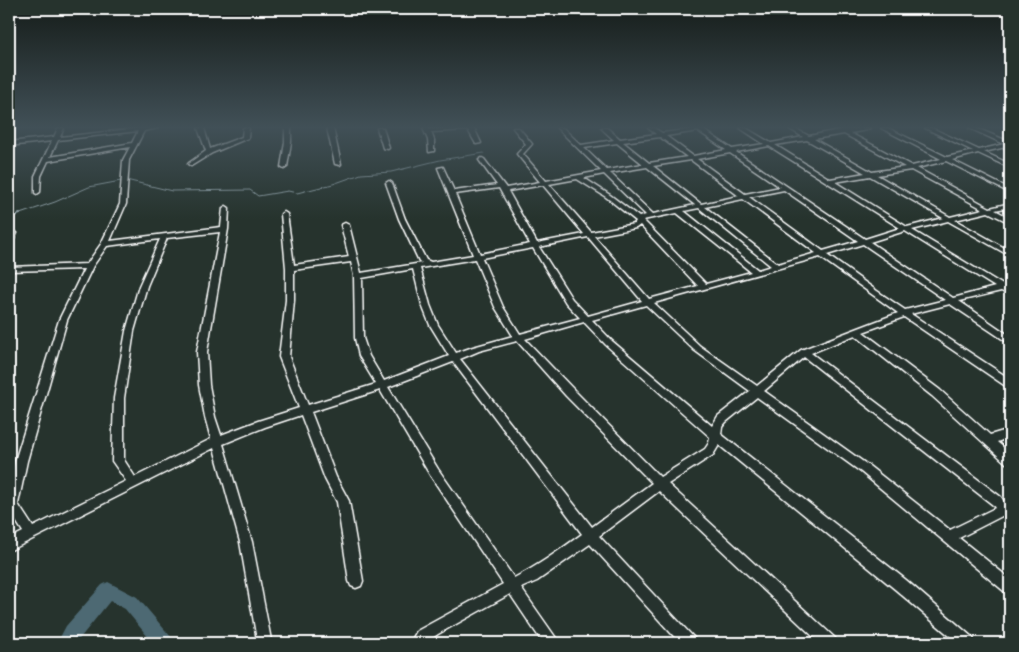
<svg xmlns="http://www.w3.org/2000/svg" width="1019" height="652" font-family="'Shantell Sans',sans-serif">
<rect width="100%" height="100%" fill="#26332d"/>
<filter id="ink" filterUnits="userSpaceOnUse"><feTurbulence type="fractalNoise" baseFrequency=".02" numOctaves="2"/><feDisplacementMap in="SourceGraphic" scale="10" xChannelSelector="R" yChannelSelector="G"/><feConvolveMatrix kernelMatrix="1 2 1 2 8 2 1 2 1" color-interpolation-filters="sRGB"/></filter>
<g filter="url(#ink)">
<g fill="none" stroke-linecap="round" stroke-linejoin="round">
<polyline stroke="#94a5ab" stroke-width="1" points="17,215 55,202 89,187 126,180 172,191 250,190 258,196 288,191 297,193 333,184 361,174 391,172 440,160 484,153"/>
<polyline stroke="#94a5ab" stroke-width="2" points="9,218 20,214"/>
<polygon fill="#4d6973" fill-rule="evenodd" points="108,582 137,597 171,637 174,643 153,643 125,609 110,601 76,643 57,643 66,626 102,585"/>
<g stroke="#fff" stroke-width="3">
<g id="minor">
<path d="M58,128H64L60,137L140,128H158L144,131L129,160L126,204L110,241L221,227L223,208L226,206L229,208L228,229L207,352L209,385L215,417L221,435L258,421L299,408L279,357L286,300V268L281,214L282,213L284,212L287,214L294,265L349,257L341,225L345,223L349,225L361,273L422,263L419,261L399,219L386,183L389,181L392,183L405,219L426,260L431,262L473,255L438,168L443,167L454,191L497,185L479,160L482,158L484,159L506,188L540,182L517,154L526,144L513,128H519L532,144L523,154L546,181L601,171L557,128H563L581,145L614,140L601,128H607L620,139L656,134L648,128H654L662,133L701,128L732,149L764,144L740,128H746L771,143L803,137L788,128H794L809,136L843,129L870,128L867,130L850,133L912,166L941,159L881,128H888L947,157L973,151L925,128H932L979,150L1004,144L969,128H976L1010,142V146L984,152L1010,164V168L978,153L952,160L1010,189V193L946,161L917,168L990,208L1010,203V207L995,210L1010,218V223L988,212L955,220L1010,251V256L948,221L912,230L1003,285L1010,284V288L1009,289L1010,290V295L1001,291L959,301L1010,336V343L1007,342L950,304L911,314L1010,379V388L1007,387L904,317L863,332L940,390L990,435L1010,429V437L997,442L1010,453V465L1006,463L932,396L855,335L811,353L1001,497L1007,507L1004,515L959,538L1010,579V594L1005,592L861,472L757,397L726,422L722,427L721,434L906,580L973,638L975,643H958L896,590L719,445L713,455L668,484L835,638L837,643H820L659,491L599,536L694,638L696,643H680L590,544L537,581L521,588L556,638L558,643H543L510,594L438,634L425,643H410L417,631L503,584L430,475L380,390L311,412L336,477L349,501L363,581L361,586L356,588L351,586L349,581L337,502L325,479L301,415L265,427L223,444L252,542L271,640L270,643H258L257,640L240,542L214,448L9,551V539L23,532L9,510V492L15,461L59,320L84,269L9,271V267L87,264L101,244L120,204L123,160L130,147L48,161L41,176L40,192L37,194L35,193V176L52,141L9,146V142L54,137ZM138,131L132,143L50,157L58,140ZM698,131L726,150L693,156L666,136ZM844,134L905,167L872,172L814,139ZM660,137L687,157L649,163L623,142ZM807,140L865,173L830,179L775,145ZM617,143L643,164L607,170L584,148ZM769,146L900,228L865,239L736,152ZM730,153L780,187L745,194L697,159ZM691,160L739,196L701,204L653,166ZM647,167L695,205L653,214L610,173ZM911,170L983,209L950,217L877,175ZM604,174L646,215L639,217L610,195L584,178ZM870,176L943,218L907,227L835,182ZM577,179L606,197L636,221L634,224L591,232L549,184ZM543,185L584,234L537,243L508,191ZM499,188L530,244L480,254L455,194ZM784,190L858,241L823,251L749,197ZM743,199L816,253L778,264L705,207ZM699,208L771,266L758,270L684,211ZM677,213L751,272L706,284L643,220ZM640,225L698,286L649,299L594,236L636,228ZM905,231L995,287L953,298L870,242ZM220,232L197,352L199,385L205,417L211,439L135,477L124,460V398L134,331L147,286L167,238ZM588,237L642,301L588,316L572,299L539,247ZM160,239L139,286L126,331L114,398L112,461L126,481L33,527L18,504L27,461L67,320L93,266L107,246ZM863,244L945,300L905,310L877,291L827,255ZM533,248L566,303L580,318L520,334L503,307L482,258ZM820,257L898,313L801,350L757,386L700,346L654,303ZM475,259L495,307L513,336L473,347L456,353L438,325L430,305L420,268ZM351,262L354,276L355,338L359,356L376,384L308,405L289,357L294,300V270ZM413,269L422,305L430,325L449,356L384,381L369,356L363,338L362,278ZM646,305L694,350L750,391L718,416L712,426L612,341L592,320ZM584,322L606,345L710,437L709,443L705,449L660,477L574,390L525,339ZM517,341L566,396L652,483L592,527L460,359L479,351ZM804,357L993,505L995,508L950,530L869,466L764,391ZM453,362L582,534C560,550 538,566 514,578L438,469L388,387Z"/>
<polygon points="198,128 204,128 210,149 242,137 243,128 249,128 248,138 212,153 191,166 188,164 189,163 206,151"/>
<polygon points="285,128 291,128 291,142 287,167 284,169 281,167 285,142"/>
<polygon points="327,128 333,128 341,164 340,165 335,164"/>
<polygon points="377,128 383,128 389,148 388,149 383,148"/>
<polygon points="423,128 429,128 429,129 474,128 481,143 476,144 468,130 431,132 434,140 434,151 429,152 428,140"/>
<polygon points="10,231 13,231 17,233 12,243 9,243 9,234"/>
</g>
</g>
<use href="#minor" fill="#26332d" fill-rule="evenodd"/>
</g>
</g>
<linearGradient id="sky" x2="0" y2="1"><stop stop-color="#151c19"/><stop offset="0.58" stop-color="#415057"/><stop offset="1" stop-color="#415057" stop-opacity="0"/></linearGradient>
<rect width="1019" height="219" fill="url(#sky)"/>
<rect width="1019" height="652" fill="none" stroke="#26332d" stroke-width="30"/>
<rect x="15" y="15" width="989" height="622" fill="none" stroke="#fff" stroke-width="2" filter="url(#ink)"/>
</svg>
